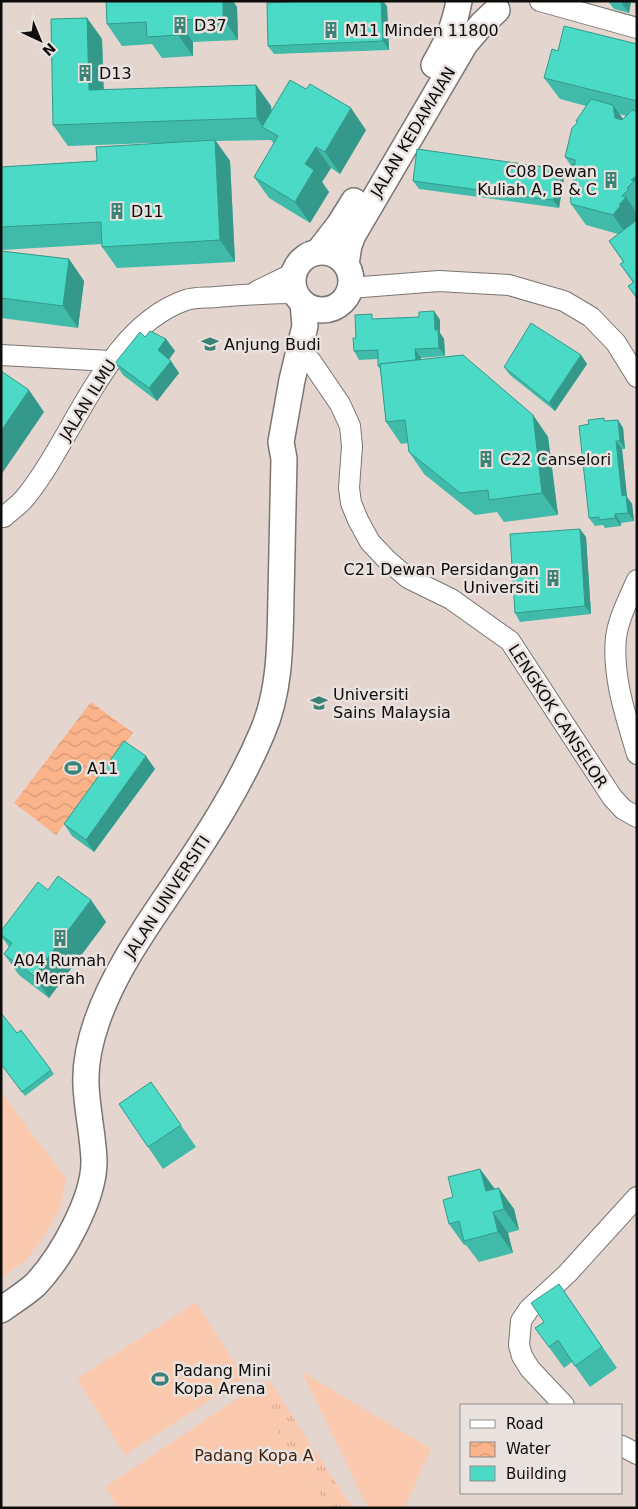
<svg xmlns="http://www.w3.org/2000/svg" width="638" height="1509" font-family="'DejaVu Sans',sans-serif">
<defs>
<pattern id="grass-tufts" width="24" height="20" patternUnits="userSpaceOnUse" patternTransform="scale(1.25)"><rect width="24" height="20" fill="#fac9ae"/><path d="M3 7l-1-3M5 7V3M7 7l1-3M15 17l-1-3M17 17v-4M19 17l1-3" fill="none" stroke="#d5ab94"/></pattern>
<pattern id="water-waves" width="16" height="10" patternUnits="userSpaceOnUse" patternTransform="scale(1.25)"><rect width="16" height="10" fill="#fbb38a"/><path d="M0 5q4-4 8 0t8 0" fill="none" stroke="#d69976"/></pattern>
</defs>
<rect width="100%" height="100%" fill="#e9e2df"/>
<path fill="#e4d6cf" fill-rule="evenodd" d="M1,1H637V1508H1ZM462,1405H622V1493H462Z"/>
<polygon fill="url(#grass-tufts)" points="269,1380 352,1508 128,1508 114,1486"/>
<g fill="#fac9ae">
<polygon points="1,1092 66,1179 60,1209 43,1238 26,1260 1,1278"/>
<polygon points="196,1302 244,1378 125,1455 77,1379"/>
<polygon points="302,1372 431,1449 405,1506 406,1508 368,1508"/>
<polygon points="250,1390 329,1508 118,1508 105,1487"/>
</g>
<polygon fill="url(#water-waves)" points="91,702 133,733 56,835 14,803"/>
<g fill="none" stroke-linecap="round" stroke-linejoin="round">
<g stroke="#7a7572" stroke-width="22">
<g id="minor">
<polyline points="540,1 637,28"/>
<polyline points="350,288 439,281 509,285 564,301 591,317 616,343 637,377"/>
<polyline points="257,291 294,273"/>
<polyline points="1,355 110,361"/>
<polyline points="310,360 340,404 350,426 352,446 349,488 351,503 358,520 370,542 387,560 408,578 451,599 510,641 612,797 623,809 637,817"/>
<path d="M1,517H4C10,511 18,506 24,499C74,439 106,327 186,300C195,297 207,298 216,297C243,295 269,293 296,293"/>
<path d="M637,580C629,598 619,617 616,637C612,677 626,717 637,754"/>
<polyline points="564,1405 530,1369 522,1356 519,1345 521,1321 529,1309 567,1274 637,1197"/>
<polyline points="622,1446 637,1454"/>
</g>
</g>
<g stroke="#7a7572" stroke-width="28">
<g id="tertiary">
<path d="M434,65C447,42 454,28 459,1"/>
<polyline points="318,252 339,225 354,201"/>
<circle cx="322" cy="281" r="29"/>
<polyline points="346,264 349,245 353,235 465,44 482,24 497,10"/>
<path d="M1,1310C12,1302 25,1294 35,1285C61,1258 95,1198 94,1160C93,1135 87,1110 86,1085C85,1064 90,1041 97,1021C114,972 144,930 173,887C206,838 239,788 262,733C281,690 280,641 281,595C282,550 283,504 284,459L281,442L292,380L305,326L303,303"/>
</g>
</g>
<use href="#minor" stroke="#fff" stroke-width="20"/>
<use href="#tertiary" stroke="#fff" stroke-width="25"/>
</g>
<g fill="#40bba9" fill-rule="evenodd">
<polygon points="106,1 233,1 237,7 238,40 193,42 193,56 162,58 152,44 122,46 107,24"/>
<polygon points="608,1 637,1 637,4 631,2 629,13 614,9"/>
<polygon points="387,6 389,50 274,54 268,46"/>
<polygon points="87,18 102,39 104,90 256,85 271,106 272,111 366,130 340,174 331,168 322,182 329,192 310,223 269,198 254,177 274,144 271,140 216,141 230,161 235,262 117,268 102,247 102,244 2,250 1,249 1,167 97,161 152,143 68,146 53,125"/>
<path d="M637,44V299L628,286L633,283L620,264L623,262L609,241L618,234L586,225L571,204L574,174V170L565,157L577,123L576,121L586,106L560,99L544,78L558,51ZM620,114L626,116L623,119Z"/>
<polygon points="558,169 564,177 559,208 419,189 413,181"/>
<polygon points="1,251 69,259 84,281 78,328 1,318"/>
<polygon points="434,311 440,320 440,333 444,339 445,356 421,358 421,360 533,415 548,437 558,515 504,522 497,512 475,515 424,474 409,452 408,443 401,444 386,422 380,369 378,366 378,359 359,360 354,351 356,338 375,319 419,317"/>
<polygon points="145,337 166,339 175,351 169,359 179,373 157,401 123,375 115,363"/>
<polygon points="581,355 587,364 555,411 510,375 504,367"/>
<polygon points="618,420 623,428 625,449 622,449 627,497 632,504 634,521 621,523 621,526 605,528 603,525 595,526 589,518 606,421"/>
<polygon points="586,537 591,614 520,622 515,613"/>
<polygon points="155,769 94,852 72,836 64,824"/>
<polygon points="48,890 91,900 106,922 49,998 19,975 4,954 9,947 1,936 1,931"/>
<polygon points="21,1030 54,1074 25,1096 1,1064 17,1033"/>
<polygon points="151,1082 196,1147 163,1169 119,1104"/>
<polygon points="480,1169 495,1189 514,1209 519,1230 508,1233 513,1253 479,1262 466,1245 464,1245 449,1224 453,1197"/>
<polygon points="559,1284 617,1368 590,1387 572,1362 564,1368 535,1328 544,1322"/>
</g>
<g fill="#34998a">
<polygon points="223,1 233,1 237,7 238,40 223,18"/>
<polygon points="381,1 383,1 387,6 389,50 383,41"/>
<polygon points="620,1 631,1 631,2 629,13"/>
<polygon points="87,18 102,39 104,112 89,90"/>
<polygon points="178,20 193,42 193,56 178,35"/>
<polygon points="256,85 271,106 272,133 264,128 257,118"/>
<polygon points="613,105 628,126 615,118"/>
<polygon points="351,108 366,130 340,174 325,152"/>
<polygon points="215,140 230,161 235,262 220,240"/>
<polygon points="316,147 331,168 322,182 329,192 310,223 295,202 305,164"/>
<polygon points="558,169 564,177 559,208 553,200"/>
<polygon points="635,177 637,179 637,185 634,181 631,180"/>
<polygon points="626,197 637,213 637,223 628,237 613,215 619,205"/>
<polygon points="69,259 84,281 78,328 63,306"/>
<polygon points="434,311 440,320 440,333 444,339 445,356 439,348 435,330"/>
<polygon points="166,339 175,351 167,362 158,350"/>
<polygon points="415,349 421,358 422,372 416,364"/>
<polygon points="581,355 587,364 555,411 549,403"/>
<polygon points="171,361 179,373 157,401 149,388"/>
<polygon points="29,390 44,412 1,475 1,431"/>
<polygon points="533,415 548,437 558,515 542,493"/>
<polygon points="618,420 623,428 625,449 620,441"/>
<polygon points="616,441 622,449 627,497 632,504 634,521 628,513 622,496"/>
<polygon points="615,514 621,523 621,526 615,518"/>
<polygon points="580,529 586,537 591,614 585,606"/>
<polygon points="146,756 155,769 94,852 86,840"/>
<polygon points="91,900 106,922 49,998 34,976"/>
<polygon points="480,1169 496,1191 486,1191"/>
<polygon points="499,1188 514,1209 519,1230 504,1209"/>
<polygon points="493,1212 508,1233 513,1253 498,1232"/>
</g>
<g fill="#4adac5" stroke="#34998a">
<polygon points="106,1 223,1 223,18 178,20 178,35 147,37 146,22 107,24"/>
<polygon points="306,1 381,1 383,41 268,46 267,3"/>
<polygon points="87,18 89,90 256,85 257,118 53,125 51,19"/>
<polygon points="564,26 637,44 637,101 544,78 552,49 558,51"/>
<polygon points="290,80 306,89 310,84 351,108 325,152 316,147 305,164 314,170 295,202 254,177 278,136 262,127"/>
<polygon points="591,99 613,105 615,118 622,120 632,110 637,112 637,177 635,177 631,180 634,181 627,188 629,189 622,196 626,197 619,205 621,205 613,215 571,204 570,191 573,192 571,182 574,183 572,173 574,174 573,164 575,165 575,160 565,157 572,128 578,122 576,121"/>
<polygon points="215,140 220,240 102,247 101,222 1,227 1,167 97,161 96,147"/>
<polygon points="417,149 558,169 553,200 413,181"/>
<polygon points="637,220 637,298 628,286 634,282 620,264 624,262 609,241"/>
<polygon points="1,251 69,259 63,306 1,298"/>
<polygon points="434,311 435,330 438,330 439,348 415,349 416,360 380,364 380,366 378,366 378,350 354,351 353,338 356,338 355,315 372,314 372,319 419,317 419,312"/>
<polygon points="531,323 581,355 549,403 504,367"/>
<polygon points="150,331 166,339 158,350 171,361 149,388 115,363 140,332 145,337"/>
<polygon points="463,355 533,415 542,493 489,500 488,490 460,493 409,452 405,420 386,422 380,364"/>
<polygon points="1,371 29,390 1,431"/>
<polygon points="604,418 604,421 618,420 620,441 616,441 622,496 626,495 628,513 615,514 615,518 599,520 599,517 589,518 579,426 589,424 588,420"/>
<polygon points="580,529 585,606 515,613 510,534"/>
<polygon points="124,741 146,756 86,840 64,824"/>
<polygon points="58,876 91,900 34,976 4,954 12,943 1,935 1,931 38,882 48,890"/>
<polygon points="1,1013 17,1033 21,1030 51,1070 22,1092 1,1064"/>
<polygon points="151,1082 181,1125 148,1147 119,1104"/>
<polygon points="480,1169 486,1191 499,1188 504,1209 493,1212 498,1232 464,1241 459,1221 449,1224 443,1200 453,1197 448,1177"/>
<polygon points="559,1284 602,1347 575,1366 558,1340 549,1347 535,1328 544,1322 531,1303"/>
</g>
<defs>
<g id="building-bare" transform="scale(1.35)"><path d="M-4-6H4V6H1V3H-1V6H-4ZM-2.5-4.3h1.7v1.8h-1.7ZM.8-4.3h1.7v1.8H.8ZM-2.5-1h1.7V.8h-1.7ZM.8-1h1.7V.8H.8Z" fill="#3d8276" stroke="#e9e2df" stroke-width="2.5" paint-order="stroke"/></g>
<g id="university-bare" transform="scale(1.35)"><path d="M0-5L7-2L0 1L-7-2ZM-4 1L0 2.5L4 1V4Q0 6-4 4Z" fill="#3d8276" stroke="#e9e2df" stroke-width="2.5" paint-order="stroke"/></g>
<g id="stadium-bare" transform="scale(1.35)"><path d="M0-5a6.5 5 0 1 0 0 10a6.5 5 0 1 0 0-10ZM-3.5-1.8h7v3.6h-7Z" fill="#3d8276" stroke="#e9e2df" stroke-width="2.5" paint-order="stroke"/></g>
</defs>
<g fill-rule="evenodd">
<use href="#building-bare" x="180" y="25"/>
<use href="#building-bare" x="331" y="30"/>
<use href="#building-bare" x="85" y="73"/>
<use href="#building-bare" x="611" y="180"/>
<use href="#building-bare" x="117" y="211"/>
<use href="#university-bare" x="210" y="344"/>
<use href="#building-bare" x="486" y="459"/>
<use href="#building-bare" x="553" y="578"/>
<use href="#university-bare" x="319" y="703"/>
<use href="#stadium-bare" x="73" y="768"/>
<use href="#building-bare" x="60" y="938"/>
<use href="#stadium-bare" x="160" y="1379"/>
</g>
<g text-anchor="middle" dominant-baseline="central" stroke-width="5" stroke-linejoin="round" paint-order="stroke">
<g font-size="16" fill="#0f0d0c" stroke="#e9e2df" text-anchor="start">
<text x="194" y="25">D37</text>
<text x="345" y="30">M11 Minden 11800</text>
<text x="99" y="73">D13</text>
<text x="597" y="171" text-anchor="end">C08 Dewan<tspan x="597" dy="18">Kuliah A, B &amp; C</tspan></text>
<text x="131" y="211">D11</text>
<text x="224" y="344">Anjung Budi</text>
<text x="500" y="459">C22 Canselori</text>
<text x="539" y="569" text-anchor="end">C21 Dewan Persidangan<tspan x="539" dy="18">Universiti</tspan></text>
<text x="333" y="694">Universiti<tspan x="333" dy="18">Sains Malaysia</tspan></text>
<text x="87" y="768">A11</text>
<text x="60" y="960" text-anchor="middle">A04 Rumah<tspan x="60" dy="18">Merah</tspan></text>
<text x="174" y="1370">Padang Mini<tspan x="174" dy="18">Kopa Arena</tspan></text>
</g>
<g font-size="16" fill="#0f0d0c" stroke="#e9e2df">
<text transform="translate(413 132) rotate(-59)">JALAN KEDAMAIAN</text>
<text transform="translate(88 400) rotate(-58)">JALAN ILMU</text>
<text transform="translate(558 716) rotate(57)">LENGKOK CANSELOR</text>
<text transform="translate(167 897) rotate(-57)">JALAN UNIVERSITI</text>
</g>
<g font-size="16" fill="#421f09" stroke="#e9e2df">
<text x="254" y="1455">Padang Kopa A</text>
</g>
</g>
<rect width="638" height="1509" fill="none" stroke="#0f0d0c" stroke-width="5"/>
<rect x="460" y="1404" width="162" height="90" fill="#e9e2df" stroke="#928d8b"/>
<rect x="470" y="1420" width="25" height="8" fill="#ffffff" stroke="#928d8b"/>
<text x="506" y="1429" font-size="15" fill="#0f0d0c">Road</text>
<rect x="470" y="1442" width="25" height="15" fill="url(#water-waves)" stroke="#928d8b"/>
<text x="506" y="1454" font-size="15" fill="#0f0d0c">Water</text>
<rect x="470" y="1466" width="25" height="15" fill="#4adac5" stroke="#928d8b"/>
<text x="506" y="1479" font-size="15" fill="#0f0d0c">Building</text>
<g transform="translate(40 40) rotate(136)" stroke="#e9e2df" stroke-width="4" paint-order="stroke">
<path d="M0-4L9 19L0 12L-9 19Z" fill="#0f0d0c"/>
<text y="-8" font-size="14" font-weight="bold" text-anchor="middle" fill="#0f0d0c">N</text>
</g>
</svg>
